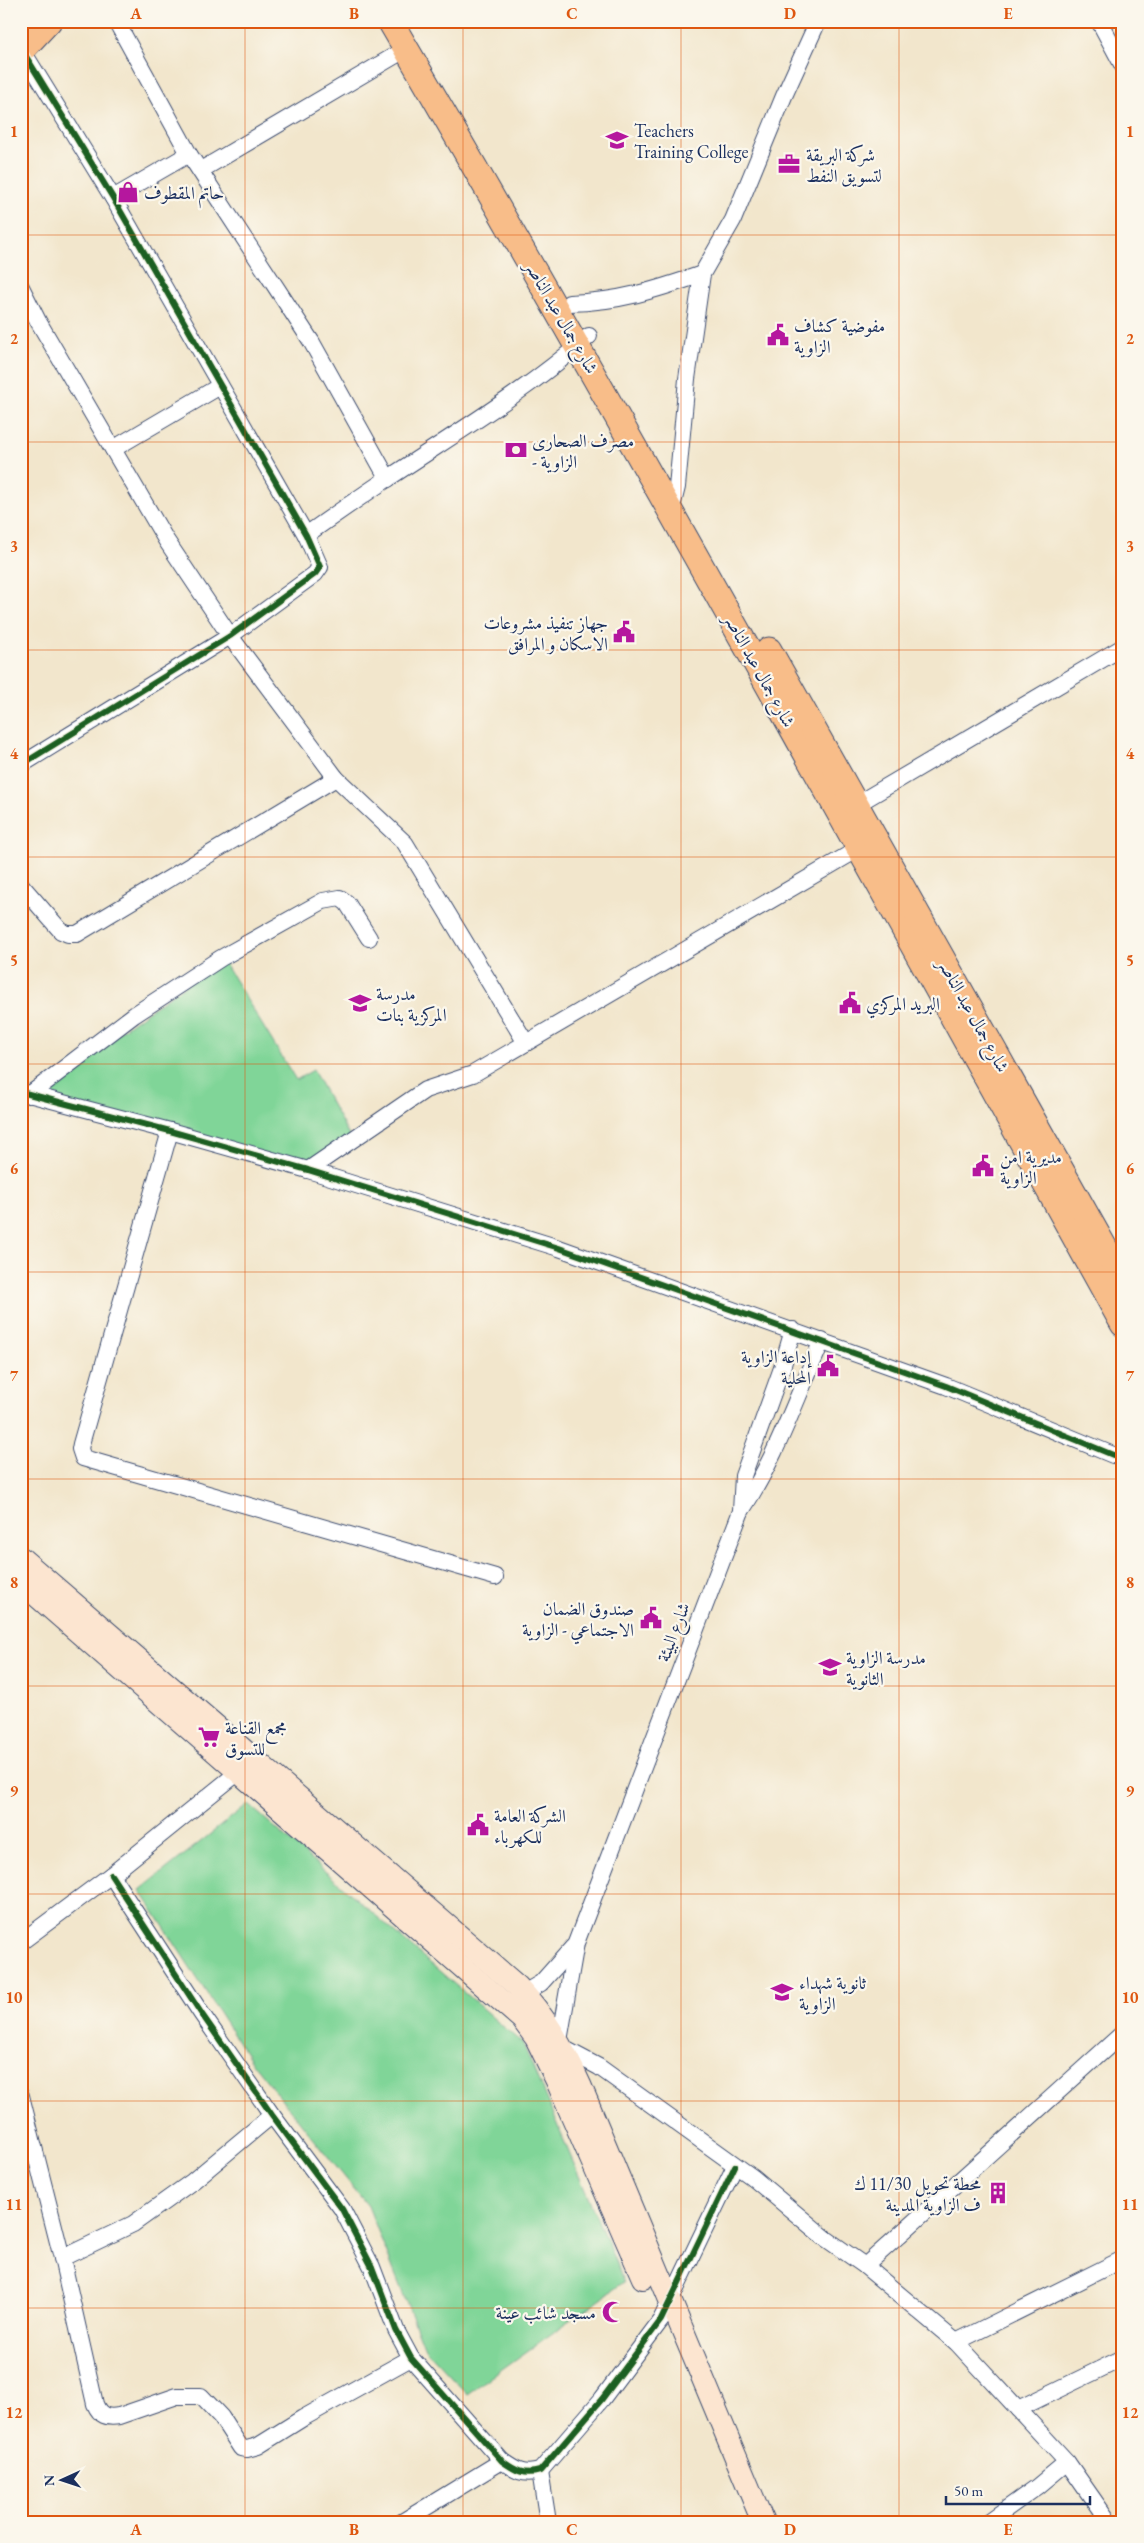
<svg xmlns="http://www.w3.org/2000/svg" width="1144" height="2543" font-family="'EB Garamond',Amiri,serif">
<rect width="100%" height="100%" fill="#fbf7ec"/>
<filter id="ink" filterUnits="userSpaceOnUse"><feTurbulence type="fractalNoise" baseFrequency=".02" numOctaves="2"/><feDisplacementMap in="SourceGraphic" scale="10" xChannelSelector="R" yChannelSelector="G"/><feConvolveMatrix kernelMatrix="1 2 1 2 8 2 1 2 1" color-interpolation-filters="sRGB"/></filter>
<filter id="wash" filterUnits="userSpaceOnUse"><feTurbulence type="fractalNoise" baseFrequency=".0096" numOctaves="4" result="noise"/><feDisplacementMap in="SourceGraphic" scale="20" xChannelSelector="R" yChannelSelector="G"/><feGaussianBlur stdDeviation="1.12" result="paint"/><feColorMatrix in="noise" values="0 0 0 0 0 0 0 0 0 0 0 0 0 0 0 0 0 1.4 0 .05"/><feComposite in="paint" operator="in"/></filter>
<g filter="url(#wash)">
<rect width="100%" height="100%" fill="#f2e6cc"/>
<g fill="#80d598" stroke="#4e827b">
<polygon points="222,959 296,1080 313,1070 351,1139 307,1168 30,1095"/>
<polygon points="248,1804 523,2044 624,2282 467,2394 425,2349 368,2206 250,2060 140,1890"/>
</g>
</g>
<g filter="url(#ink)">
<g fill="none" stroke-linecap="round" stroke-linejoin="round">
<g stroke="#3b4a6e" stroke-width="18">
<g id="street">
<polyline points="116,21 189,154 311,341 388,479"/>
<polyline points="1099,21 1123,66"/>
<polyline points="201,170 406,49"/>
<polyline points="113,198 189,154"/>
<polyline points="21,287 38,321 166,540 230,636 336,778 405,843 526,1043"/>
<path d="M569,303C618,302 656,290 702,274"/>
<polyline points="113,449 220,386"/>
<polyline points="671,511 677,487 687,379 702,274 733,220 784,96 818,21"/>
<path d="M306,535C333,516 360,497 387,479C456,433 527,391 589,336"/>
<polyline points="21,765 230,636 315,574 320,567 306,535 113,198 22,50"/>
<polyline points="847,810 1123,647"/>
<polyline points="21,885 61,931 68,934 77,934 336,778"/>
<polyline points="21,1092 170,1131 308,1170 559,1248 946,1386 1113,1455 1123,1455"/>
<polyline points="29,1095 134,1015 221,958 323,901 340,898 347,903 369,938"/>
<polyline points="170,1131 81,1444 80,1449 83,1458 495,1577"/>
<polyline points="308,1170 425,1090 473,1074 860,848"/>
<polyline points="741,1511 743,1476 782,1368 793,1330"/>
<path d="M111,1875L201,2013L272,2115L342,2209L372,2267L396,2330L411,2358L502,2461C515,2470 523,2476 540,2471L602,2399L661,2320L735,2166"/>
<polyline points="21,1942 111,1875 246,1766"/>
<polyline points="524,1993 541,1983 573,1947"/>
<path d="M559,2041L576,1943L741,1511C776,1459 796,1398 822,1341"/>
<polyline points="563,2048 599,2067 752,2177 825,2238 865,2266 956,2342 1067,2462 1109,2522"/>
<path d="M21,2096L62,2258L95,2404C100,2416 107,2418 119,2416L177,2396H201L221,2417L241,2448L247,2449L258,2446L303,2418L411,2358"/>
<polyline points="62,2258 133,2224 193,2181 272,2115"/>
<polyline points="865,2266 1123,2033"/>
<polyline points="956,2342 1123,2259"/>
<polyline points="1018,2409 1123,2358"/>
<polyline points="540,2471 548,2522"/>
<polyline points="402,2522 502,2461"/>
<polyline points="988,2522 1037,2487 1067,2462"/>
</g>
</g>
<g stroke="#3b4a6e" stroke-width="24">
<g id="secondary">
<path d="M21,1558L517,1986C545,2016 563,2048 580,2085L763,2522"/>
<polyline points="21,1582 522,2019 536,2038 557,2081 643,2278"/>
</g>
</g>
<g stroke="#3b4a6e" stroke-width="27">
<g id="primary">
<path d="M390,21C641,452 881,888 1123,1324"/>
<polyline points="21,23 23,21"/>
<polyline points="21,51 49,21"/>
<polyline points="769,650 1123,1280"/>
</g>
</g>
<use href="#street" stroke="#fff" stroke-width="16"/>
<use href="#secondary" stroke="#fce5d0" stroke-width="22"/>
<use href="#primary" stroke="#f8bd89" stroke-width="25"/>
<g stroke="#fbf7ec" stroke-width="9">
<g id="cycleway">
<polyline points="21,765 230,636 315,574 320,567 306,535 113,198 22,50"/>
<polyline points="21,1092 170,1131 308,1170 559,1248 946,1386 1113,1455 1123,1455"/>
<path d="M111,1875L201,2013L272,2115L342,2209L372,2267L396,2330L411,2358L502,2461C515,2470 523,2476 540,2471L602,2399L661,2320L735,2166"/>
</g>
</g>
<use href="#cycleway" stroke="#1b5e20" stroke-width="6"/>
</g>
</g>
<path fill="none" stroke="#de5710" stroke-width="1" stroke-opacity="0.55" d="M245,21V2522M463,21V2522M681,21V2522M899,21V2522M21,235H1123M21,442H1123M21,650H1123M21,857H1123M21,1064H1123M21,1272H1123M21,1479H1123M21,1686H1123M21,1894H1123M21,2101H1123M21,2308H1123"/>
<defs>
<g id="university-bare" transform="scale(1.725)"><path d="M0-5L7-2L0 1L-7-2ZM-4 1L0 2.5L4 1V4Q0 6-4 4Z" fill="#b5179e" stroke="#fbf7ec" stroke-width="2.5" paint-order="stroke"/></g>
<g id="office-bare" transform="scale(1.725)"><path d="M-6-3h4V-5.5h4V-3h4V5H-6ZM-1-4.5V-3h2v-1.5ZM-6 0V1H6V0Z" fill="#b5179e" stroke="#fbf7ec" stroke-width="2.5" paint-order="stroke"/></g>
<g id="shop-bare" transform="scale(1.725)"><path d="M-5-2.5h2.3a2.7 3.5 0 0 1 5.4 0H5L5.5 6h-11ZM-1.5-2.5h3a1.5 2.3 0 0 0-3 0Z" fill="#b5179e" stroke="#fbf7ec" stroke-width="2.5" paint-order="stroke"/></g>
<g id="civic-bare" transform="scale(1.725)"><path d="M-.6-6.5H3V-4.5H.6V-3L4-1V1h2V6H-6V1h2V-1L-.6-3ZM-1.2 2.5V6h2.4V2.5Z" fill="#b5179e" stroke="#fbf7ec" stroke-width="2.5" paint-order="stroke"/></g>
<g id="bank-bare" transform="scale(1.725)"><path d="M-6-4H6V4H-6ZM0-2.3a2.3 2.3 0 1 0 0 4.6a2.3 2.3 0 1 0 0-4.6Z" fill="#b5179e" stroke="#fbf7ec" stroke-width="2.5" paint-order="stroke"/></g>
<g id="school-bare" transform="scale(1.725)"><path d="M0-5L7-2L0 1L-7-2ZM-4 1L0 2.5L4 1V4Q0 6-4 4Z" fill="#b5179e" stroke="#fbf7ec" stroke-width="2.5" paint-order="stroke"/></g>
<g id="supermarket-bare" transform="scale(1.725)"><path d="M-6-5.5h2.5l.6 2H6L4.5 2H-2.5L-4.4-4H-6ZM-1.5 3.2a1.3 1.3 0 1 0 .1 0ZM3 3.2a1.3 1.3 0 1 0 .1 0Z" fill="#b5179e" stroke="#fbf7ec" stroke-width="2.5" paint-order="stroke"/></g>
<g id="building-bare" transform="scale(1.725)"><path d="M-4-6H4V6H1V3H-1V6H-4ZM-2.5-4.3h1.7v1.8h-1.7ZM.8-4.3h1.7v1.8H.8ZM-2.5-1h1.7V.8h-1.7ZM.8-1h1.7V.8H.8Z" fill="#b5179e" stroke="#fbf7ec" stroke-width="2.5" paint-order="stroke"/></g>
<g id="mosque-bare" transform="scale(1.725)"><path d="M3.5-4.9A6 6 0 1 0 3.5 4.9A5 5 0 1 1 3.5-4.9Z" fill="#b5179e" stroke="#fbf7ec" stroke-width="2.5" paint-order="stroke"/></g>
</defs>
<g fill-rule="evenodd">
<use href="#university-bare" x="617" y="140"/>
<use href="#office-bare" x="789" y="164"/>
<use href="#shop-bare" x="128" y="192"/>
<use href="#civic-bare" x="778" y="335"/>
<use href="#bank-bare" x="516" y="450"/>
<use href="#civic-bare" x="624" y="632"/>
<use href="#school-bare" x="360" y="1003"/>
<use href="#civic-bare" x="850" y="1003"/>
<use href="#civic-bare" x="983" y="1166"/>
<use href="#civic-bare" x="828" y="1366"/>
<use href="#civic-bare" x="651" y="1618"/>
<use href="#school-bare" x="830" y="1667"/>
<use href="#supermarket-bare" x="209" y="1737"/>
<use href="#civic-bare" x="478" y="1825"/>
<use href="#school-bare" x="782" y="1992"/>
<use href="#building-bare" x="998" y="2193"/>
<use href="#mosque-bare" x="613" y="2312"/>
</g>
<g text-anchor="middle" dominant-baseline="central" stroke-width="4.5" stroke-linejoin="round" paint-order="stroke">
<g font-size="18" fill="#1b2f5e" stroke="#fbf7ec" text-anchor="start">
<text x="634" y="130">Teachers<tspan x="634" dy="21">Training College</tspan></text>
<text x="806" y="154">شركة البريقة<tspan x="806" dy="21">لتسويق النفط</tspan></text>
<text x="144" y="192">حاتم المقطوف</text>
<text x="794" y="325">مفوضية كشاف<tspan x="794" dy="21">الزاوية</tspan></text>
<text x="532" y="440">مصرف الصحارى<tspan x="532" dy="21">- الزاوية</tspan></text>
<text x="608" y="622" text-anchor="end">جهاز تنفيذ مشروعات<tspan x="608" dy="21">الاسكان و المرافق</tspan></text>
<text x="376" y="993">مدرسة<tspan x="376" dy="21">المركزية بنات</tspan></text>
<text x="866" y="1003">البريد المركزي</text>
<text x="1000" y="1156">مديرية امن<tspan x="1000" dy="21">الزاوية</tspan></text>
<text x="811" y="1356" text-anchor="end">إداعة الزاوية<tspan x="811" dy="21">المحلية</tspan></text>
<text x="634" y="1608" text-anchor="end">صندوق الضمان<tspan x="634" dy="21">الاجتماعي - الزاوية</tspan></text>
<text x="846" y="1657">مدرسة الزاوية<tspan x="846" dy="21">الثانوية</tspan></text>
<text x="225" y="1727">مجمع القناعة<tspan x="225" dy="21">للتسوق</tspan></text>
<text x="494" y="1815">الشركة العامة<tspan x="494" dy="21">للكهرباء</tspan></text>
<text x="799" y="1982">ثانوية شهداء<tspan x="799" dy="21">الزاوية</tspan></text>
<text x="981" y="2183" text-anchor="end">محطة تحويل 11/30 ك<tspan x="981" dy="21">ف الزاوية المدينة</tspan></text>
<text x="596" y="2312" text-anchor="end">مسجد شائب عينة</text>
</g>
<g font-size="18" fill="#1b2f5e" stroke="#fbf7ec">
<text transform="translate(562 317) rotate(60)">شارع جمال عبد الناصر</text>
<text transform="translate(760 670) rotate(61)">شارع جمال عبد الناصر</text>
<text transform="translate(974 1015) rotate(61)">شارع جمال عبد الناصر</text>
<text transform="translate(673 1632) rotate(-69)">شارع البيئة</text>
</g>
</g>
<rect width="1144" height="2543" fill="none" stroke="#fbf7ec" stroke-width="55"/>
<g transform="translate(62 2480) rotate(267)" stroke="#fbf7ec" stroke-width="4" paint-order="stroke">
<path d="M0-4L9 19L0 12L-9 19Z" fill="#1b2f5e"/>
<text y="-8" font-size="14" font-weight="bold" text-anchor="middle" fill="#1b2f5e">N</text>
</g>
<path d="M946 2496v8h144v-8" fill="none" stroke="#1b2f5e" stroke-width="2.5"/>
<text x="954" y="2496" font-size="15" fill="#1b2f5e" stroke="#fbf7ec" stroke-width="4" paint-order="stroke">50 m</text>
<rect x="28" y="28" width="1088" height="2488" fill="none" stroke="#de5710" stroke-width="2"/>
<g font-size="16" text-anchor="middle" font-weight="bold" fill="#de5710">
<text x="136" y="19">A</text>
<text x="354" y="19">B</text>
<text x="572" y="19">C</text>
<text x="790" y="19">D</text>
<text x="1008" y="19">E</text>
<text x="14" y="137">1</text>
<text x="1130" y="137">1</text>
<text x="14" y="344">2</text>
<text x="1130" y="344">2</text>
<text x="14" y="552">3</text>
<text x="1130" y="552">3</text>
<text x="14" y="759">4</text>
<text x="1130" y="759">4</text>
<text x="14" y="966">5</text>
<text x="1130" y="966">5</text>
<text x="14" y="1174">6</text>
<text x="1130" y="1174">6</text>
<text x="14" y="1381">7</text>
<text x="1130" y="1381">7</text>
<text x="14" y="1588">8</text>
<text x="1130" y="1588">8</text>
<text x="14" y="1796">9</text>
<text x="1130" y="1796">9</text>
<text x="14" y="2003">10</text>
<text x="1130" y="2003">10</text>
<text x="14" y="2210">11</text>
<text x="1130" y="2210">11</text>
<text x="14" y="2418">12</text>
<text x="1130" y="2418">12</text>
<text x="136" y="2535">A</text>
<text x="354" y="2535">B</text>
<text x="572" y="2535">C</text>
<text x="790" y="2535">D</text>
<text x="1008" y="2535">E</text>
</g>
</svg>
